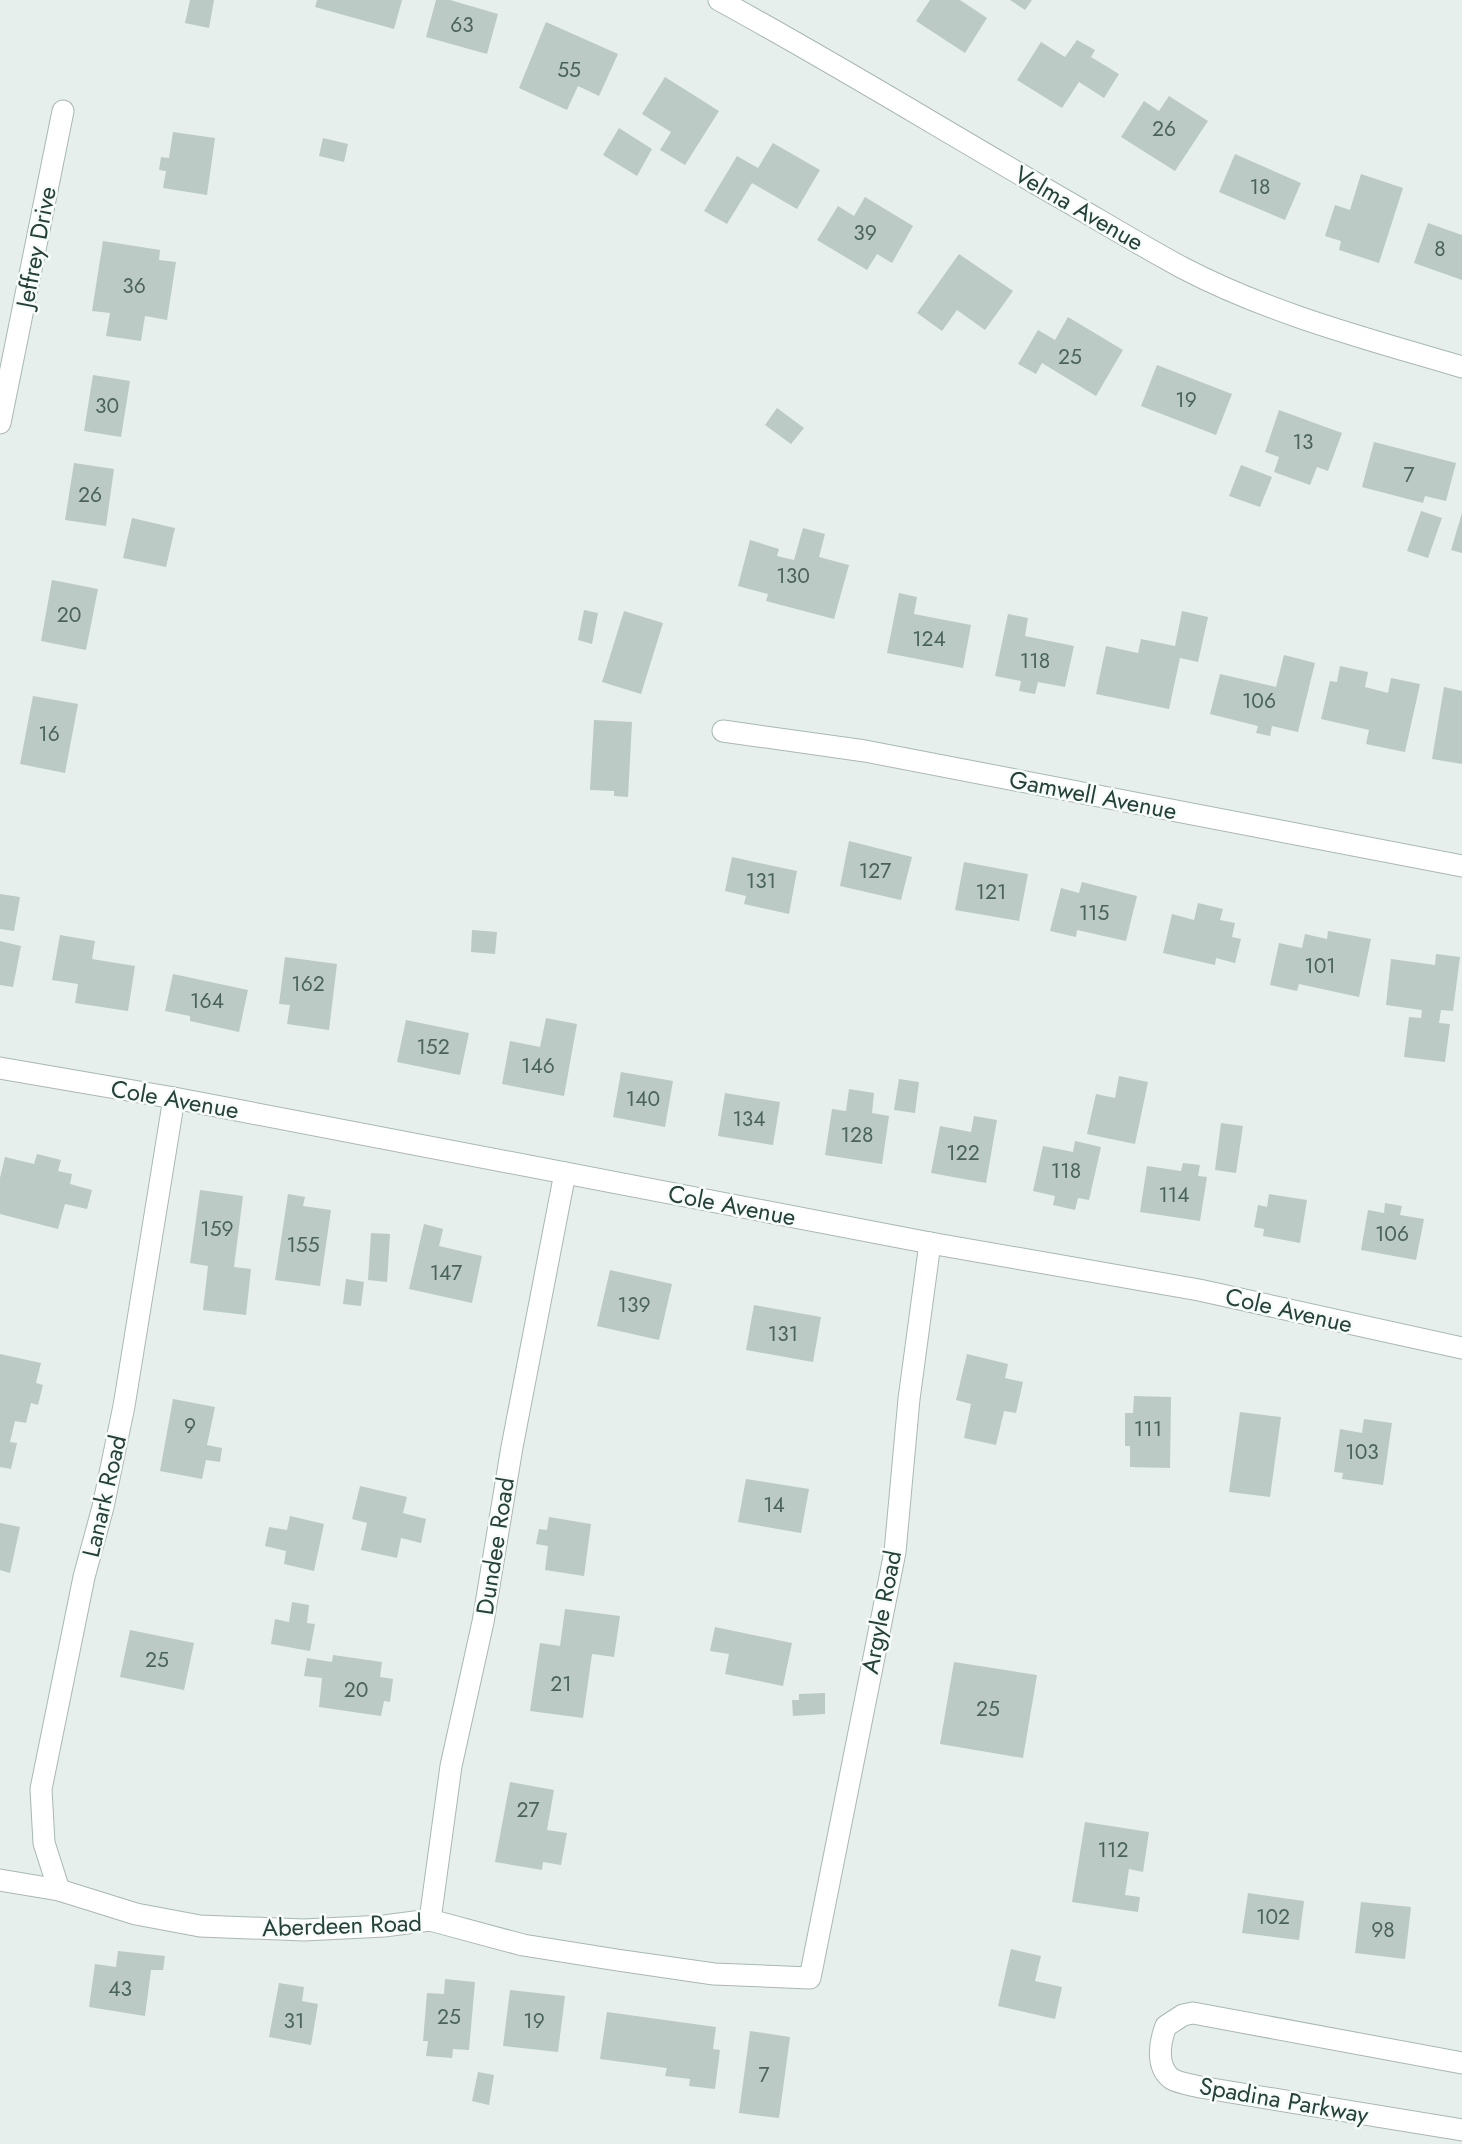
<svg xmlns="http://www.w3.org/2000/svg" width="1462" height="2144" font-family="Jost,sans-serif">
<rect width="100%" height="100%" fill="#e6efeb"/>
<g fill="#bbcac4">
<polygon points="190,0 214,0 209,28 185,23"/>
<polygon points="317,0 402,0 394,29 315,7"/>
<polygon points="436,0 450,0 498,14 487,54 426,37"/>
<polygon points="930,0 960,0 987,18 965,53 916,21"/>
<polygon points="1010,0 1032,0 1025,10"/>
<polygon points="546,22 618,54 599,96 578,86 567,110 519,88"/>
<polygon points="1077,40 1095,50 1091,57 1119,74 1104,98 1079,82 1062,108 1017,80 1041,42 1065,57"/>
<polygon points="665,77 719,111 685,165 660,150 671,132 642,114"/>
<polygon points="1169,96 1208,121 1175,171 1121,137 1144,101 1159,111"/>
<polygon points="619,128 652,149 637,176 603,155"/>
<polygon points="173,132 215,138 207,195 163,188 166,171 159,170 161,157 169,158"/>
<polygon points="323,138 348,144 344,162 319,156"/>
<polygon points="773,143 820,170 797,209 752,183 727,224 704,211 737,156 758,168"/>
<polygon points="1235,154 1301,183 1285,220 1219,192"/>
<polygon points="1361,174 1403,188 1379,263 1339,250 1341,241 1325,236 1335,205 1350,210"/>
<polygon points="865,197 913,226 892,263 877,254 867,270 817,240 838,206 854,216"/>
<polygon points="1428,223 1462,235 1462,280 1414,263"/>
<polygon points="103,241 160,250 159,260 176,262 167,320 145,316 141,341 106,336 110,313 92,311"/>
<polygon points="959,254 1013,291 985,330 957,310 942,331 917,313"/>
<polygon points="1068,317 1123,350 1096,396 1042,363 1036,374 1018,364 1038,330 1055,340"/>
<polygon points="1157,365 1232,394 1216,435 1141,406"/>
<polygon points="93,375 130,381 121,437 84,431"/>
<polygon points="777,408 804,428 791,444 765,425"/>
<polygon points="1279,410 1342,433 1328,471 1317,467 1310,485 1274,472 1279,457 1265,452"/>
<polygon points="1374,442 1456,463 1446,501 1425,496 1423,503 1362,487"/>
<polygon points="74,463 114,469 106,526 65,520"/>
<polygon points="1241,465 1272,477 1260,507 1229,496"/>
<polygon points="1421,511 1442,518 1428,558 1407,551"/>
<polygon points="1462,513 1462,553 1451,550"/>
<polygon points="132,518 175,528 166,567 123,558"/>
<polygon points="803,528 825,534 819,557 849,565 834,619 766,601 768,594 738,586 750,540 779,549 777,556 794,560"/>
<polygon points="52,580 98,589 86,650 41,641"/>
<polygon points="899,593 917,597 914,614 971,625 963,668 887,653"/>
<polygon points="584,610 598,613 592,644 578,640"/>
<polygon points="624,611 663,623 641,694 602,682"/>
<polygon points="1182,611 1208,617 1198,662 1180,658 1169,709 1096,694 1106,646 1138,653 1141,639 1175,646"/>
<polygon points="1008,614 1028,618 1025,636 1074,646 1065,687 1038,682 1035,694 1019,691 1021,681 995,676"/>
<polygon points="1284,655 1315,663 1298,732 1272,726 1270,736 1256,733 1258,726 1210,714 1220,674 1276,687"/>
<polygon points="1340,666 1368,672 1365,687 1388,693 1391,678 1420,684 1405,752 1366,744 1369,730 1321,719 1330,681 1337,682"/>
<polygon points="1444,687 1462,691 1462,764 1432,759"/>
<polygon points="33,696 78,704 65,773 20,764"/>
<polygon points="594,720 632,722 628,797 614,796 614,791 590,790"/>
<polygon points="849,841 912,857 901,900 840,886"/>
<polygon points="732,857 797,871 789,914 744,904 746,896 725,891"/>
<polygon points="964,862 1028,874 1019,921 955,910"/>
<polygon points="1082,882 1137,896 1126,941 1077,930 1076,937 1050,931 1061,888 1079,893"/>
<polygon points="0,894 20,897 14,931 0,929"/>
<polygon points="1198,903 1223,909 1220,920 1235,923 1232,937 1241,939 1235,963 1216,958 1215,965 1163,953 1172,914 1194,920"/>
<polygon points="472,930 497,932 495,954 471,952"/>
<polygon points="1328,931 1371,939 1359,997 1299,984 1297,991 1270,985 1279,943 1302,948 1305,934 1327,939"/>
<polygon points="60,935 95,941 92,959 135,966 128,1011 75,1003 78,984 52,980"/>
<polygon points="0,941 21,946 13,987 0,985"/>
<polygon points="1436,954 1460,957 1453,1011 1441,1010 1439,1023 1450,1024 1445,1062 1404,1057 1409,1017 1421,1018 1422,1010 1386,1005 1391,959 1435,965"/>
<polygon points="285,957 337,964 329,1030 287,1024 290,1005 279,1004"/>
<polygon points="173,974 248,990 239,1032 190,1021 190,1016 165,1011"/>
<polygon points="546,1018 577,1024 564,1096 502,1084 510,1041 540,1047"/>
<polygon points="406,1020 469,1033 460,1075 397,1062"/>
<polygon points="621,1072 673,1081 665,1127 613,1117"/>
<polygon points="1119,1076 1148,1082 1135,1144 1087,1134 1096,1094 1115,1098"/>
<polygon points="899,1079 919,1082 915,1113 894,1110"/>
<polygon points="849,1089 874,1093 872,1113 889,1116 882,1164 825,1155 832,1109 846,1111"/>
<polygon points="725,1093 780,1102 773,1145 718,1136"/>
<polygon points="974,1116 997,1120 986,1183 931,1173 940,1126 971,1132"/>
<polygon points="1221,1123 1243,1126 1236,1173 1215,1170"/>
<polygon points="1075,1141 1101,1147 1089,1200 1078,1198 1075,1210 1053,1205 1055,1196 1033,1191 1043,1146 1073,1152"/>
<polygon points="37,1154 61,1160 58,1171 72,1174 70,1184 92,1190 87,1209 65,1204 58,1229 0,1214 0,1178 5,1157 34,1164"/>
<polygon points="1183,1163 1200,1165 1198,1176 1207,1177 1200,1221 1140,1212 1147,1166 1181,1171"/>
<polygon points="200,1190 243,1196 234,1267 251,1269 246,1315 203,1310 208,1266 190,1263"/>
<polygon points="288,1194 305,1197 303,1206 331,1210 320,1286 275,1280"/>
<polygon points="1269,1194 1307,1200 1300,1243 1263,1236 1264,1229 1254,1227 1258,1205 1267,1207"/>
<polygon points="1385,1203 1402,1206 1400,1215 1424,1219 1416,1260 1361,1250 1368,1210 1384,1213"/>
<polygon points="424,1224 443,1229 439,1246 482,1256 472,1303 409,1289"/>
<polygon points="371,1233 390,1234 387,1282 368,1280"/>
<polygon points="610,1270 672,1284 659,1340 597,1326"/>
<polygon points="346,1279 364,1282 361,1306 343,1304"/>
<polygon points="754,1305 821,1317 813,1362 746,1350"/>
<polygon points="0,1354 41,1363 36,1383 43,1385 38,1405 31,1403 26,1423 15,1421 10,1442 17,1443 11,1469 0,1467"/>
<polygon points="967,1354 1008,1364 1005,1378 1023,1382 1016,1413 1004,1411 996,1445 964,1438 971,1404 956,1400"/>
<polygon points="1134,1396 1171,1397 1170,1468 1130,1467 1130,1446 1125,1446 1125,1413 1133,1413"/>
<polygon points="173,1399 215,1407 207,1445 222,1448 220,1462 206,1460 202,1479 160,1471"/>
<polygon points="1240,1412 1281,1417 1270,1497 1229,1492"/>
<polygon points="1364,1419 1392,1423 1383,1485 1342,1479 1343,1473 1334,1472 1340,1429 1362,1433"/>
<polygon points="746,1479 809,1489 801,1533 738,1522"/>
<polygon points="360,1486 407,1497 403,1513 426,1519 421,1543 401,1538 397,1558 361,1550 367,1523 352,1519"/>
<polygon points="290,1516 324,1524 314,1571 284,1564 286,1551 265,1546 269,1527 287,1530"/>
<polygon points="549,1517 591,1524 584,1576 545,1570 548,1546 536,1544 539,1529 547,1530"/>
<polygon points="0,1523 20,1527 10,1573 0,1570"/>
<polygon points="292,1602 309,1605 307,1623 315,1624 310,1651 271,1644 275,1619 289,1622"/>
<polygon points="565,1609 620,1616 614,1657 592,1654 583,1718 530,1711 540,1643 560,1646"/>
<polygon points="715,1627 792,1643 783,1686 725,1674 729,1654 710,1651"/>
<polygon points="130,1630 194,1643 184,1690 120,1677"/>
<polygon points="333,1655 382,1662 380,1677 393,1679 390,1702 384,1701 381,1716 319,1707 322,1678 304,1676 307,1658 332,1662"/>
<polygon points="954,1662 1037,1675 1023,1758 940,1744"/>
<polygon points="825,1693 825,1714 793,1716 792,1700 799,1700 799,1694"/>
<polygon points="510,1782 554,1790 547,1830 567,1833 561,1865 543,1862 542,1870 495,1862"/>
<polygon points="1085,1822 1149,1832 1143,1872 1129,1869 1125,1895 1140,1897 1138,1912 1072,1902"/>
<polygon points="1248,1893 1304,1901 1299,1940 1242,1933"/>
<polygon points="1361,1902 1411,1907 1405,1959 1355,1953"/>
<polygon points="1011,1949 1041,1956 1035,1981 1062,1987 1055,2019 998,2006"/>
<polygon points="118,1951 165,1956 163,1970 151,1970 145,2016 89,2007 95,1964 116,1967"/>
<polygon points="445,1979 475,1982 469,2050 453,2049 452,2058 426,2056 428,2041 423,2041 427,1993 444,1994"/>
<polygon points="279,1983 304,1987 302,2001 318,2004 311,2045 269,2037"/>
<polygon points="510,1990 565,1996 558,2052 503,2046"/>
<polygon points="607,2012 716,2027 713,2049 720,2050 715,2089 689,2086 690,2079 665,2076 667,2068 600,2059"/>
<polygon points="750,2031 790,2037 779,2118 739,2113"/>
<polygon points="478,2072 494,2075 489,2105 472,2101"/>
</g>
<g fill="none" stroke-linecap="round" stroke-linejoin="round">
<g stroke="#a8b8b2" stroke-width="23">
<g id="minor">
<path d="M719,0C837,64 951,135 1068,202C1106,224 1144,247 1183,268C1271,314 1368,339 1462,367"/>
<polyline points="0,423 63,111"/>
<polyline points="723,731 865,751 1462,866"/>
<polyline points="0,1068 174,1098 930,1243 1199,1290 1462,1348"/>
<polyline points="0,1880 59,1890 136,1914 200,1926 304,1930 384,1926 430,1920 523,1945 617,1960 714,1974 810,1978 895,1552 909,1399 930,1243"/>
<polyline points="59,1890 44,1843 41,1789 84,1577 103,1507 124,1406 174,1098"/>
<polyline points="430,1920 451,1766 483,1622 512,1447 565,1173"/>
<path d="M1462,2063L1193,2013L1183,2015L1166,2026C1160,2041 1155,2067 1172,2079C1179,2083 1192,2085 1200,2087L1462,2130"/>
</g>
</g>
<use href="#minor" stroke="#fff" stroke-width="21"/>
</g>
<g text-anchor="middle" dominant-baseline="central" stroke-width="5" stroke-linejoin="round" paint-order="stroke">
<g font-size="21" fill="#4a645c">
<text x="462" y="25">63</text>
<text x="569" y="70">55</text>
<text x="1164" y="129">26</text>
<text x="1260" y="187">18</text>
<text x="865" y="233">39</text>
<text x="1440" y="249">8</text>
<text x="134" y="286">36</text>
<text x="1070" y="357">25</text>
<text x="1186" y="400">19</text>
<text x="107" y="406">30</text>
<text x="1303" y="442">13</text>
<text x="1409" y="475">7</text>
<text x="90" y="495">26</text>
<text x="793" y="576">130</text>
<text x="69" y="615">20</text>
<text x="929" y="639">124</text>
<text x="1035" y="661">118</text>
<text x="1259" y="701">106</text>
<text x="49" y="734">16</text>
<text x="875" y="871">127</text>
<text x="761" y="881">131</text>
<text x="991" y="892">121</text>
<text x="1094" y="913">115</text>
<text x="1320" y="966">101</text>
<text x="308" y="984">162</text>
<text x="207" y="1001">164</text>
<text x="433" y="1047">152</text>
<text x="538" y="1066">146</text>
<text x="643" y="1099">140</text>
<text x="749" y="1119">134</text>
<text x="857" y="1135">128</text>
<text x="963" y="1153">122</text>
<text x="1066" y="1171">118</text>
<text x="1174" y="1195">114</text>
<text x="217" y="1229">159</text>
<text x="1392" y="1234">106</text>
<text x="303" y="1245">155</text>
<text x="446" y="1273">147</text>
<text x="634" y="1305">139</text>
<text x="783" y="1334">131</text>
<text x="190" y="1426">9</text>
<text x="1148" y="1429">111</text>
<text x="1362" y="1452">103</text>
<text x="774" y="1505">14</text>
<text x="157" y="1660">25</text>
<text x="561" y="1684">21</text>
<text x="356" y="1690">20</text>
<text x="988" y="1709">25</text>
<text x="528" y="1810">27</text>
<text x="1113" y="1850">112</text>
<text x="1273" y="1917">102</text>
<text x="1383" y="1930">98</text>
<text x="120" y="1989">43</text>
<text x="449" y="2017">25</text>
<text x="294" y="2021">31</text>
<text x="534" y="2021">19</text>
<text x="764" y="2075">7</text>
</g>
<g font-size="24" fill="#24423a" stroke="#f7fbf9">
<text transform="translate(1079 208) rotate(30)">Velma Avenue</text>
<text transform="translate(36 247) rotate(-79)">Jeffrey Drive</text>
<text transform="translate(1093 795) rotate(11)">Gamwell Avenue</text>
<text transform="translate(175 1099) rotate(10)">Cole Avenue</text>
<text transform="translate(732 1205) rotate(11)">Cole Avenue</text>
<text transform="translate(1289 1310) rotate(13)">Cole Avenue</text>
<text transform="translate(104 1496) rotate(-77)">Lanark Road</text>
<text transform="translate(495 1546) rotate(-81)">Dundee Road</text>
<text transform="translate(881 1612) rotate(-79)">Argyle Road</text>
<text transform="translate(342 1925) rotate(-2)">Aberdeen Road</text>
<text transform="translate(1284 2100) rotate(10)">Spadina Parkway</text>
</g>
</g>
</svg>
